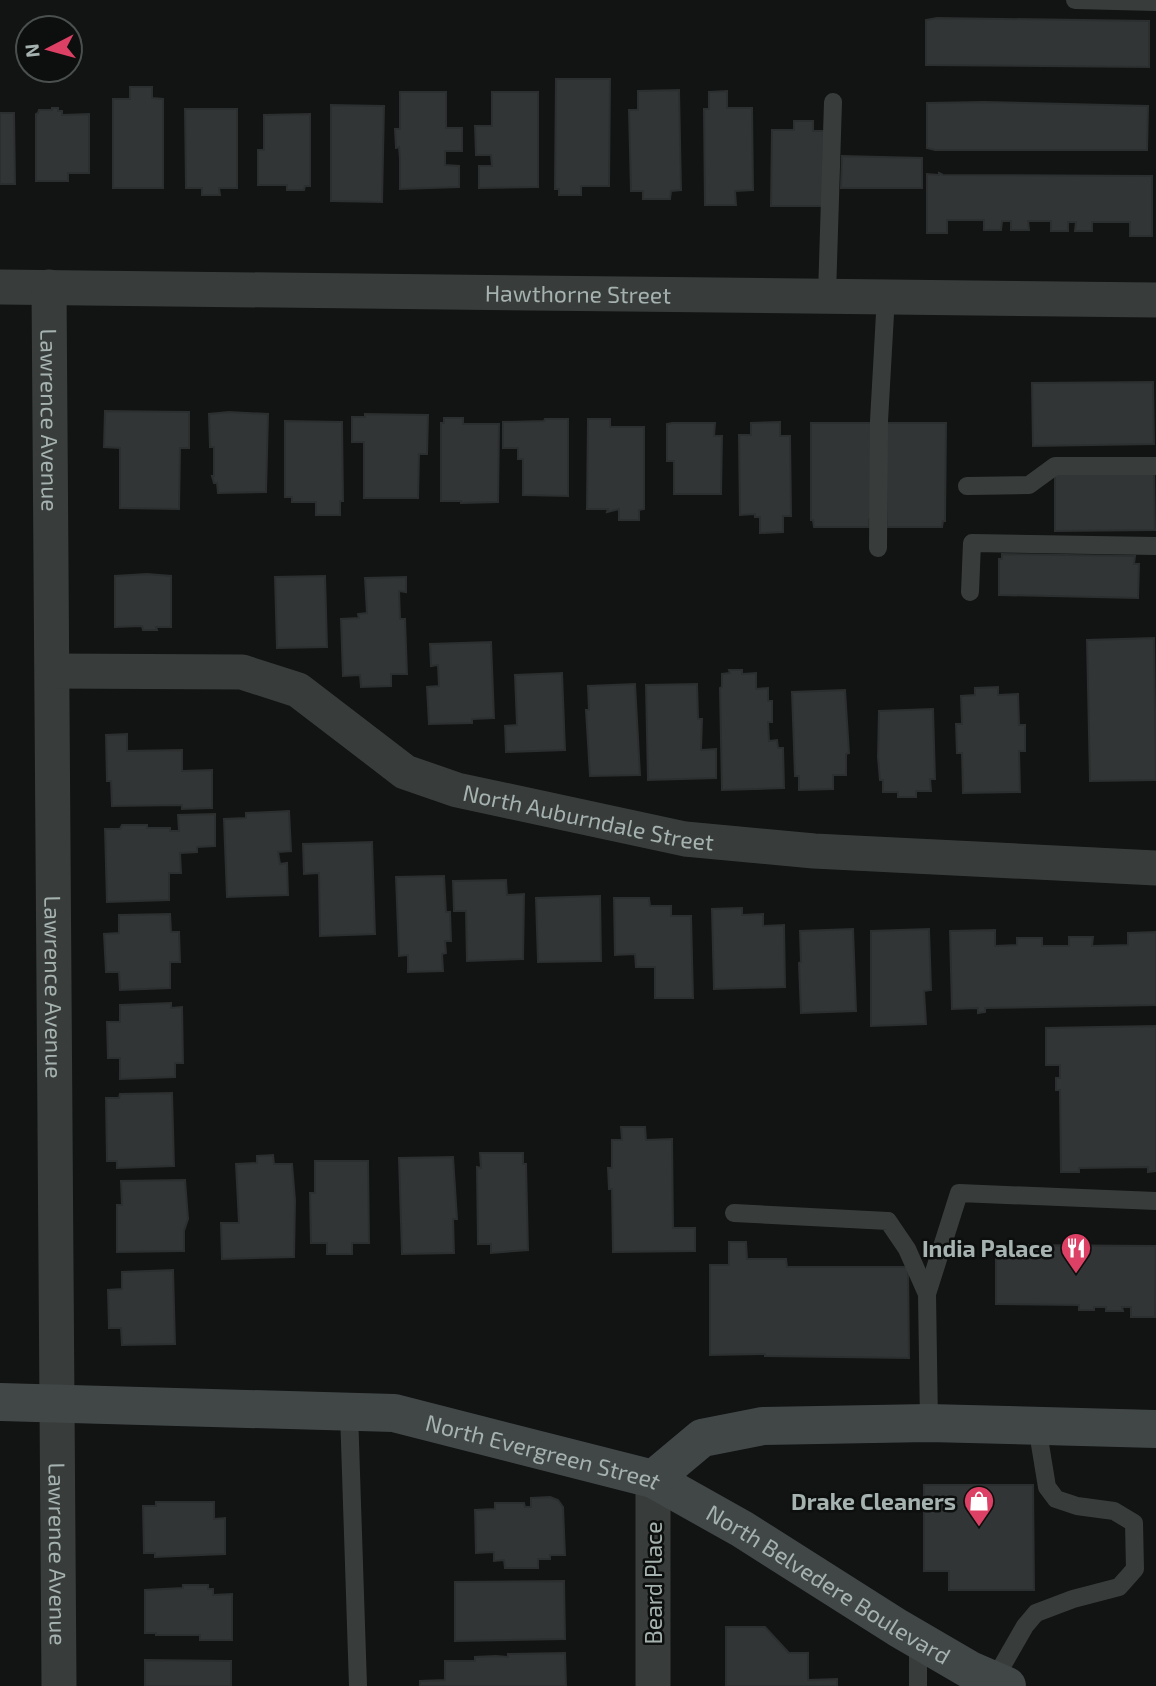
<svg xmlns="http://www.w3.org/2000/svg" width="1156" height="1686" font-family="'Exo 2',sans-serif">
<rect width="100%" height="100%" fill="#121313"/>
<g fill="#323535" stroke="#2c2f2f" stroke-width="2">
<polygon points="937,18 1149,21 1149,67 926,65 926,20"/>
<polygon points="556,79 610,79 609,186 581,186 581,195 559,195 559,189 555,189"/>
<polygon points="130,87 152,87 152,98 163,99 163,188 113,188 113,99 130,99"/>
<polygon points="679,90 681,190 671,191 670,199 643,199 643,191 631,191 629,110 638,110 638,91"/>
<polygon points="727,91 727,108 752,108 753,190 735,191 736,205 705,205 704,109 709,109 709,92"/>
<polygon points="400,92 446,92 446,128 462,128 462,151 445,151 445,165 459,166 459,187 400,189 400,159 399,147 396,148 395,129 400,129"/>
<polygon points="492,92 538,92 538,187 479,188 479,166 492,166 491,155 476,155 475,126 492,126"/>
<polygon points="984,102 1148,106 1147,150 935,150 927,148 927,103"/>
<polygon points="331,105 384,106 382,202 331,201"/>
<polygon points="52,108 58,108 58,111 62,111 62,115 89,114 89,173 68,173 68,181 36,181 36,114 38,113 39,110 52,110"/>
<polygon points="185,109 237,109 237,188 219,188 220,195 202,195 202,188 186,188"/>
<polygon points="0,113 14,113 15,184 0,184"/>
<polygon points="310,114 310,186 305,186 304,190 287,190 287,185 258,185 258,150 264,150 264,115"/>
<polygon points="794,121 813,121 813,131 824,131 823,206 771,206 772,130 794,130"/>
<polygon points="842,156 922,158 922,188 841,188"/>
<polygon points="939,173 943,175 1152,176 1152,236 1130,236 1130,222 1092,222 1092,231 1075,231 1076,222 1068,222 1068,231 1051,231 1051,221 1028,221 1029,230 1011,230 1011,221 1002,221 1001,230 984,230 984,220 947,220 947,233 927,233 927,174 939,175"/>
<polygon points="1153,382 1154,444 1033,446 1032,383"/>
<polygon points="105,411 189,412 189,448 180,448 179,509 120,508 120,448 104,447"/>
<polygon points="229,412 268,414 266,492 218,493 217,483 214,483 212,476 214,476 214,447 210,447 209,414"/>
<polygon points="365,414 428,415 427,454 419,454 418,498 364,498 364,442 352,442 352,417 365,417"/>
<polygon points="444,418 463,418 463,424 499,424 498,502 461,503 461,501 441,501 441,423 444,423"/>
<polygon points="545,419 568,419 568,496 523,495 523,459 518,459 518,448 503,448 503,422 544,421"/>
<polygon points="588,419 610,419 610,427 644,427 644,509 639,510 639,520 619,520 619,509 607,512 608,509 587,509"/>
<polygon points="285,421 342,422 343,501 340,501 340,515 316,515 316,502 292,502 292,497 285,497"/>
<polygon points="780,422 780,436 790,436 791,516 783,516 783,532 760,533 760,517 755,517 755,514 740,515 739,435 751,435 751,423"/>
<polygon points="672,423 715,423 714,436 722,436 721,494 674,494 674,461 667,461 667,424"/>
<polygon points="811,423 872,423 872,519 869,520 869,527 814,527 813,520 811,520"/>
<polygon points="885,423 946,423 945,521 943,521 942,527 887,527"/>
<polygon points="1055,470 1154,470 1155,530 1055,531"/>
<polygon points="1002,554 1135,556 1134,564 1139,564 1138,598 999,595 999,559 1002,559"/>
<polygon points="147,574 171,576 171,627 156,627 157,630 143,630 142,626 115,627 115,576"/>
<polygon points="325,576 327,647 277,648 275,577"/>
<polygon points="406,577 406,592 399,591 400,619 405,619 407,674 391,674 391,686 361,687 360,675 343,676 341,619 359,618 358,614 367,613 365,578"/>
<polygon points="1154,638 1156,780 1090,781 1087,640"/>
<polygon points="491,642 494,718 472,719 472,723 429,724 427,687 439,686 438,665 431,666 430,644"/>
<polygon points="729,670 742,670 742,674 756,673 756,689 768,688 768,701 772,701 772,722 768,722 769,741 777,740 778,748 783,748 784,788 722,790 720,688 722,687 722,674 730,673"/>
<polygon points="562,673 565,750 506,752 505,726 517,725 515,675"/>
<polygon points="635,684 640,775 590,776 586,710 589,710 588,686"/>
<polygon points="697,684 698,719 702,719 701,750 716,749 716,778 648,780 646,685"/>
<polygon points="998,687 998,695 1018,694 1019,725 1025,725 1025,751 1019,751 1020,792 963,793 962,753 957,753 956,724 962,724 961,696 975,695 975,688"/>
<polygon points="845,690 849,753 846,754 846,775 833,775 833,789 799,790 799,776 795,776 792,692"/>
<polygon points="933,709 935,779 930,779 931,791 916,791 916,797 898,797 898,792 883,792 883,780 880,780 878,757 879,711"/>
<polygon points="127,734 127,751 182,750 182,771 212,770 212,808 182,809 182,805 112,806 111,781 107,781 106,735"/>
<polygon points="289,811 291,851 278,852 280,864 287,863 288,895 227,897 224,819 246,818 246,813"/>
<polygon points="215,814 215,846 197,847 197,852 180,853 181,873 169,873 169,900 107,902 105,829 120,829 122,825 147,825 147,828 170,828 170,831 179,831 178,815"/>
<polygon points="372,842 375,934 320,936 319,873 304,874 303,844"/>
<polygon points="444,876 446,912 450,912 451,941 445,941 446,953 442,954 443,971 408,972 408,955 399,956 396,877"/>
<polygon points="506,880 507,895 524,894 523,959 467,961 466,911 454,911 453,881"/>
<polygon points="600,896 601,961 538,962 536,898"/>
<polygon points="614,898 649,898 650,906 671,906 671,916 691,916 693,998 655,998 655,967 636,967 635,954 615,955"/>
<polygon points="742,908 742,915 763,914 763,926 784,925 785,987 714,989 712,909"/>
<polygon points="170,914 171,932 179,932 180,962 170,962 170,988 120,990 119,972 106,972 104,934 119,933 119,915"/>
<polygon points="853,929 856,1011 801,1013 799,963 801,962 800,931"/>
<polygon points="929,929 931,990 924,991 926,1024 871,1026 871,931"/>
<polygon points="995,930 995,946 1017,945 1017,938 1042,938 1042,946 1069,946 1069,937 1093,937 1092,946 1128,945 1128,933 1156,932 1156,1005 985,1008 985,1012 978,1013 978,1008 952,1009 950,931"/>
<polygon points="171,1003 171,1008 182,1007 183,1063 175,1063 175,1077 120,1079 120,1058 108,1058 107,1022 120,1022 120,1005"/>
<polygon points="1156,1026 1156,1171 1148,1172 1148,1167 1079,1168 1079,1172 1061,1172 1060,1090 1056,1090 1056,1078 1060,1078 1060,1065 1046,1065 1046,1028"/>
<polygon points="172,1093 174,1166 117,1168 117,1161 107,1161 106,1098 119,1098 120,1094"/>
<polygon points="621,1127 645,1127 646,1140 672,1139 673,1228 695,1228 695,1251 613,1252 612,1189 609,1189 608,1168 612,1168 612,1140 622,1140"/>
<polygon points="480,1153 523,1153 523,1164 526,1164 528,1250 491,1253 491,1244 478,1244 477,1167 481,1168"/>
<polygon points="273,1155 274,1164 292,1164 295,1200 294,1257 222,1259 221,1223 239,1223 236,1164 257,1163 257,1156"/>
<polygon points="453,1157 457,1219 453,1219 454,1253 402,1254 399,1158"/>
<polygon points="315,1161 368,1161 369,1243 352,1243 352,1254 327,1254 327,1243 311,1243 310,1193 315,1193"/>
<polygon points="185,1180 188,1219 184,1231 184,1251 117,1252 117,1205 122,1205 121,1181"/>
<polygon points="729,1242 746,1242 747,1259 786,1259 787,1267 908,1267 909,1358 765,1356 765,1354 710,1355 710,1265 729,1265"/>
<polygon points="996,1245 1156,1246 1155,1317 1131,1317 1131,1307 1122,1307 1123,1311 1106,1311 1106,1307 1094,1307 1094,1310 1079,1310 1079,1305 996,1304"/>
<polygon points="173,1270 175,1344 122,1345 121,1328 109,1328 108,1290 122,1289 122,1272"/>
<polygon points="924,1485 1033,1485 1034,1590 949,1590 949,1571 924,1571"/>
<polygon points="550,1497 558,1500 563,1507 565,1555 550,1555 550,1559 538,1559 538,1568 505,1568 504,1560 494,1561 494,1552 476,1553 475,1510 495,1509 495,1503 524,1503 525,1507 531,1507 531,1498"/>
<polygon points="156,1502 214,1502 214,1519 225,1518 225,1554 155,1557 155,1553 144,1553 143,1506 156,1506"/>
<polygon points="564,1581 565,1639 455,1641 455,1582"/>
<polygon points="183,1585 208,1585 208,1589 213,1589 213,1595 232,1594 232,1640 200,1640 200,1635 156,1635 156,1633 145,1633 145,1590 183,1588"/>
<polygon points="726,1627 765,1627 789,1653 808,1653 808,1680 837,1679 837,1686 726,1686"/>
<polygon points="565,1653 566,1686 420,1686 420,1681 445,1680 445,1661 475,1661 475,1657 496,1656 508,1657 508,1654"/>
<polygon points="145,1660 231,1661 231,1686 145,1686"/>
</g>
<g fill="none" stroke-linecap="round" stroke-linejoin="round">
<g stroke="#383d3c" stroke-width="18">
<polyline points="1075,0 1156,2"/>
<polyline points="827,295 833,102"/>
<polyline points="967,486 1029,485 1055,466 1156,466"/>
<polyline points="878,548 879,421 886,296"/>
<polyline points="970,592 972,543 1156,546"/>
<polyline points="734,1213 888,1221 907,1249 927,1294 929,1423"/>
<polyline points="927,1294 959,1193 1156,1201"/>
<polyline points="349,1412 358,1686"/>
<polyline points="918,1641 918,1686"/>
<polyline points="994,1680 1025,1626 1036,1613 1073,1599 1119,1587 1135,1569 1134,1523 1114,1511 1077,1506 1056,1499 1047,1487 1037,1426"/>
</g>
<g stroke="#383d3c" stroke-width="35">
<path id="s1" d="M0,287L1156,300"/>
<path id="s2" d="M49,287L59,1686"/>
<path id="s3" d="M53,671L242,672L298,690L405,772L457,790L685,839L814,851L1156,868"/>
<polyline points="653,1686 653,1479"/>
</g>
<g stroke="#414747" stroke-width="38">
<path id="s4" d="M0,1402L394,1413L653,1479L742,1529L898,1628L970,1670L1007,1686"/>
<polyline points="653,1479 702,1438 763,1426 929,1423 1156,1429"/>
</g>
</g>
<defs>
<g id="restaurant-pin" transform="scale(1.575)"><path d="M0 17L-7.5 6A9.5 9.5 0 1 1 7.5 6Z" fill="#dc4064" stroke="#0d0e0e"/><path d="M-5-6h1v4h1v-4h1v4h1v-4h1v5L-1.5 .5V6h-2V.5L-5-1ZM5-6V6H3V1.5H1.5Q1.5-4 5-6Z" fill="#fff"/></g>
<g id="shop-pin" transform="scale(1.575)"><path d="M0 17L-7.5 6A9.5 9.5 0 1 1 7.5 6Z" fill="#dc4064" stroke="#0d0e0e"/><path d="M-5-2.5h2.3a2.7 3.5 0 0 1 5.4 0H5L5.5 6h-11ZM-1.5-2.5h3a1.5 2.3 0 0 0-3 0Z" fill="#fff"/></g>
</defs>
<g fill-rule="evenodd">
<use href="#restaurant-pin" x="1076" y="1248"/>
<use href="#shop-pin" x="979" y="1501"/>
</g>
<g text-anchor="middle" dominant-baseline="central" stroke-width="5" stroke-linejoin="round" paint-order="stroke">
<g font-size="23" fill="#a5b2af" stroke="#0d0e0e">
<text stroke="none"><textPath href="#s1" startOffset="578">Hawthorne Street</textPath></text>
<text stroke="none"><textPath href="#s2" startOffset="133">Lawrence Avenue</textPath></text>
<text stroke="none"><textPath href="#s3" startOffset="572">North Auburndale Street</textPath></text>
<text stroke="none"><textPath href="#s2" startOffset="700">Lawrence Avenue</textPath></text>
<text stroke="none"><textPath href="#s4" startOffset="548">North Evergreen Street</textPath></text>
<text stroke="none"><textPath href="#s2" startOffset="1267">Lawrence Avenue</textPath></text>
<text transform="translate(653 1583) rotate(-90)">Beard Place</text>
<text stroke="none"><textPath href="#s4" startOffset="866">North Belvedere Boulevard</textPath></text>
</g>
<g font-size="23" font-weight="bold" fill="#a5b2af" stroke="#0d0e0e" text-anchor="end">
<text x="1053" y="1248">India Palace</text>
<text x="956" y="1501">Drake Cleaners</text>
</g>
</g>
<g transform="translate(49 49) rotate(264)"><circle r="33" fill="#0d0e0e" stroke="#4a504e" stroke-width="2"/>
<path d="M0-5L12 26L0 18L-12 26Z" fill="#dc4064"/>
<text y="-10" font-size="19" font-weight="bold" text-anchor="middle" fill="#a5b2af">N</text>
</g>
</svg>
